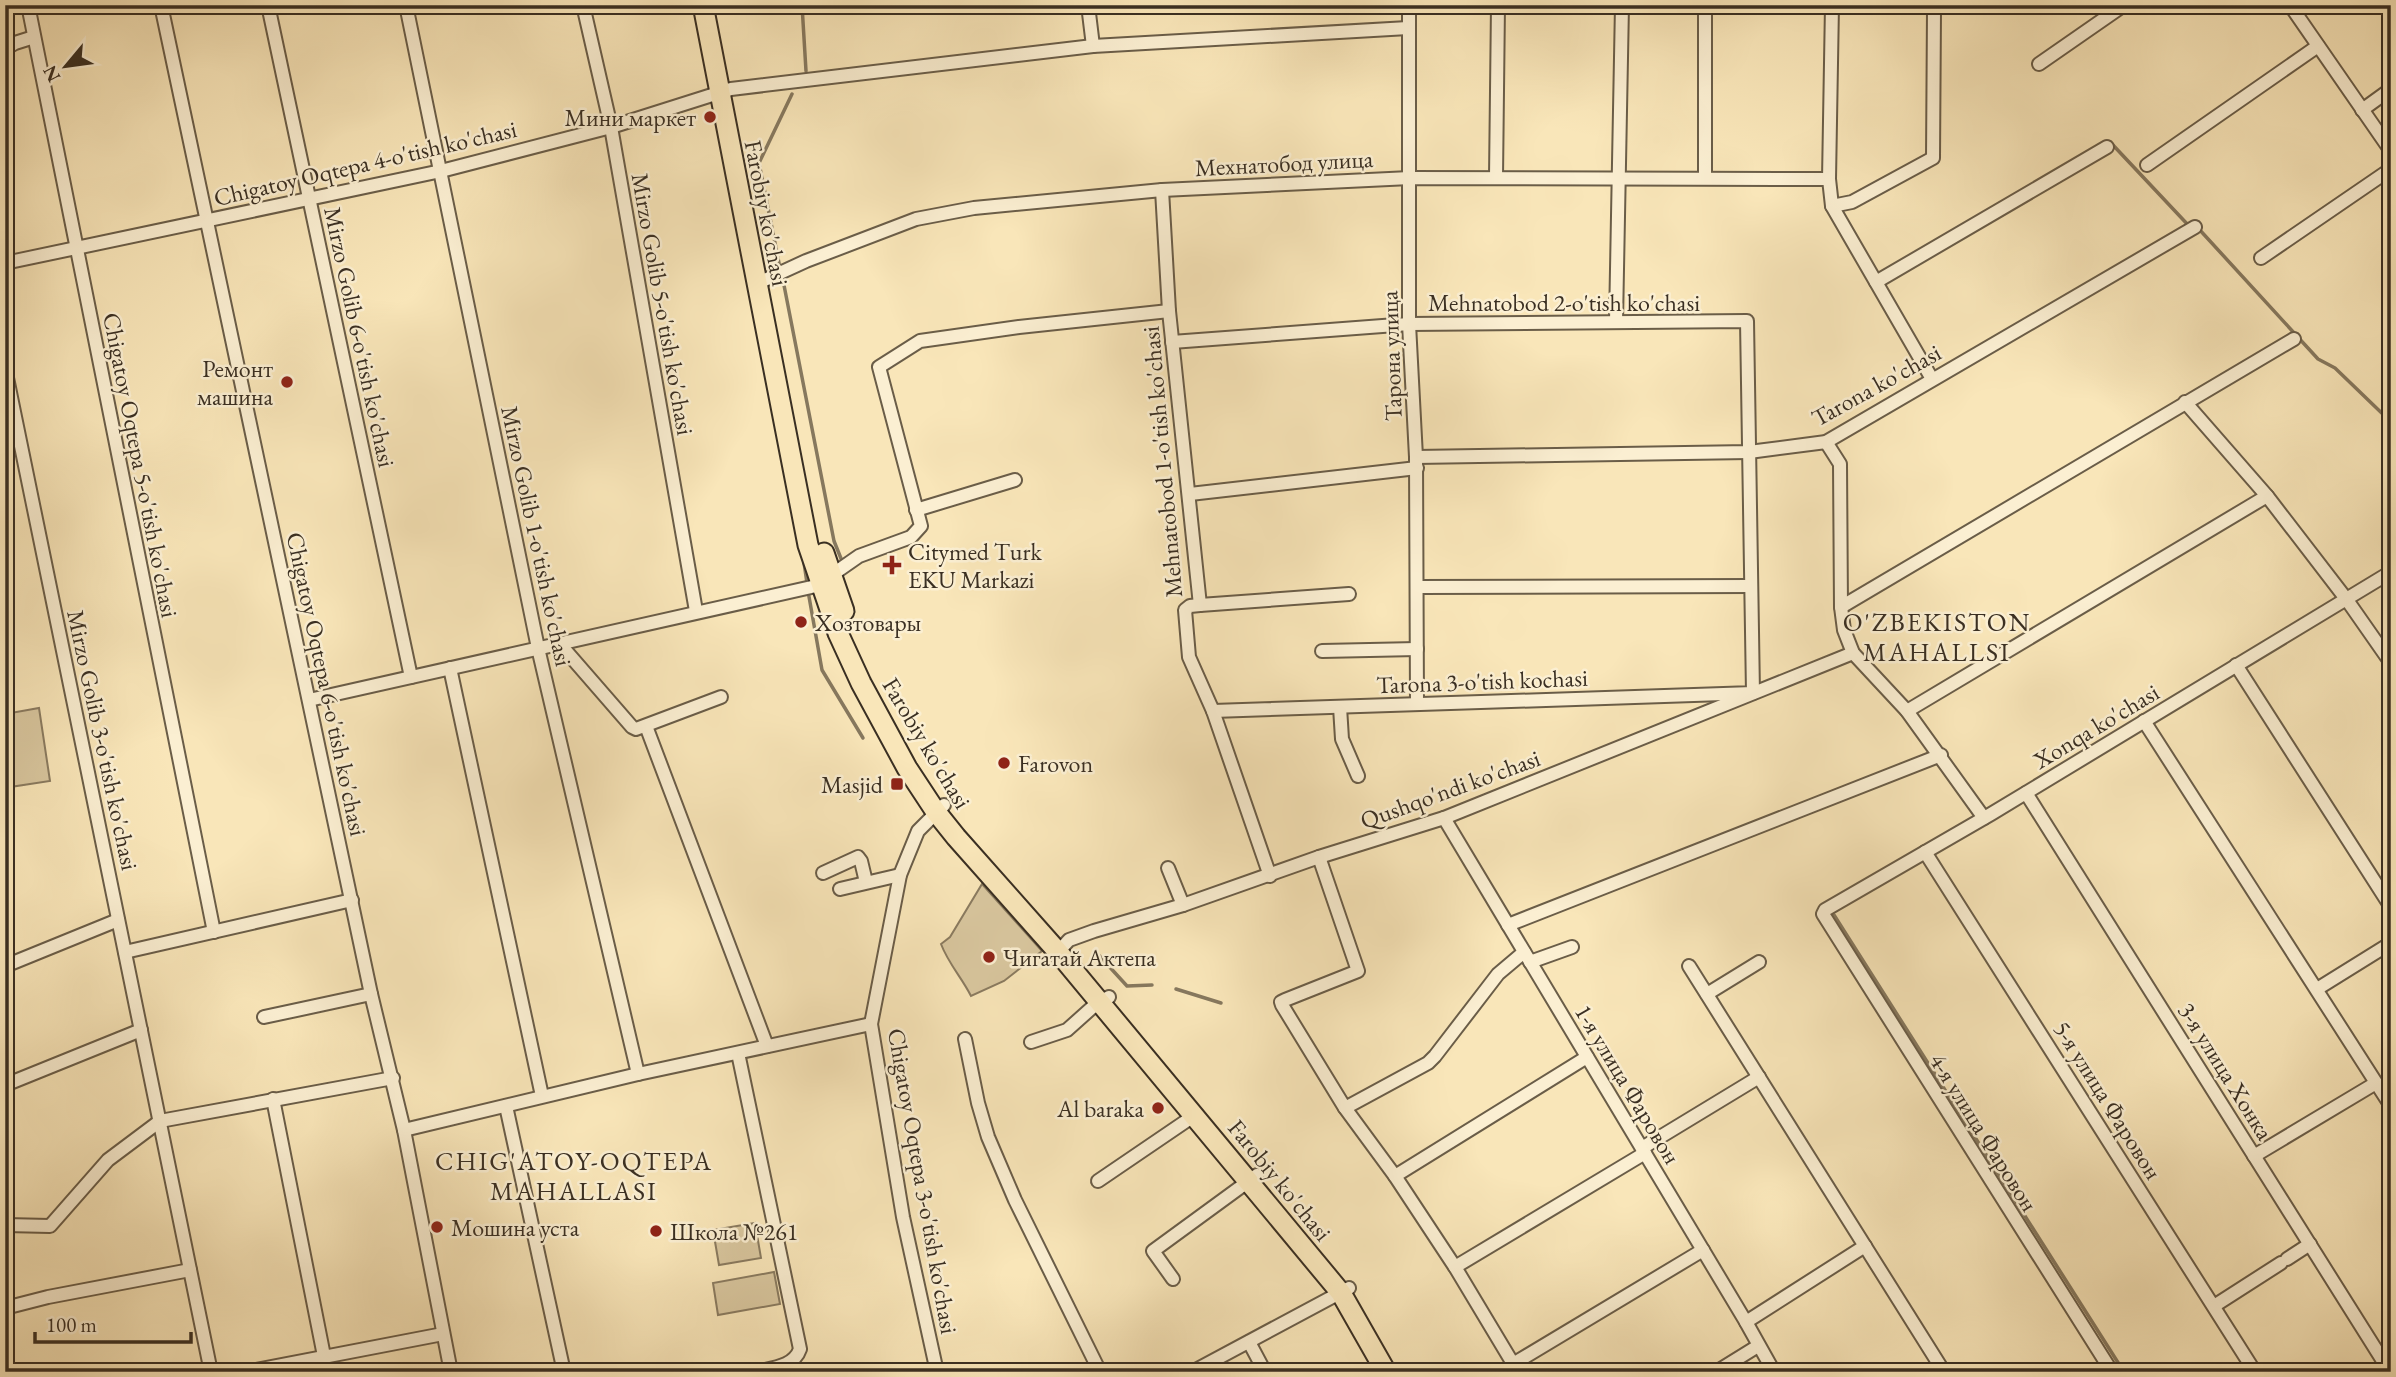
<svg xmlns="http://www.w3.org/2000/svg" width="2396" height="1377" font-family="'EB Garamond',serif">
<rect width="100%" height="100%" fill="#f9e6b9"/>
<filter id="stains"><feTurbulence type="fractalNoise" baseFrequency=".00286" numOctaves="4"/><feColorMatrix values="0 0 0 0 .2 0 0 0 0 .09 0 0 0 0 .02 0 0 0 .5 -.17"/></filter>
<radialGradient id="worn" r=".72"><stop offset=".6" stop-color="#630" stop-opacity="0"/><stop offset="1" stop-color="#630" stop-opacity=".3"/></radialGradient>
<g fill="#d9c79f" stroke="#8a7b60" stroke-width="2">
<polygon points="39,708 50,781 10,787 5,756 5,714"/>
<path d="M982,884L1042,951L1004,981L971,996C962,978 948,963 941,944L950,937Z"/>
<polygon points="755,1223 761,1258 719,1265 713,1230"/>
<polygon points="774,1272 780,1304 718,1315 713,1283"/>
</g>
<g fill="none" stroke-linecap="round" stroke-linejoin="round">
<g stroke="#86785e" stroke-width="3.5">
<polyline points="802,5 806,71"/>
<polyline points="2112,144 2190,227"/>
<polyline points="2198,228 2318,359 2335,368 2391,422"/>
<polyline points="780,268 759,163 792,94"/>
<polyline points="782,275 834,541 842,561"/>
<polyline points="803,556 807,583"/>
<polyline points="808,591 822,670 863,738"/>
<polyline points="1834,915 2124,1372"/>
<polyline points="1095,951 1127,986 1152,985"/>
<polyline points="1176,989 1221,1003"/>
</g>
<g stroke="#6a5d48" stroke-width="16">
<g id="minor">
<polyline points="28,5 214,932"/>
<polyline points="161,5 371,994 404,1130 451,1372"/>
<polyline points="268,5 411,677"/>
<polyline points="406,5 538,648 638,1074"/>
<polyline points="583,5 611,127 696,611"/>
<polyline points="1088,5 1093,46"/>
<polyline points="1409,5 1409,324 1416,457 1417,704"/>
<polyline points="1705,5 1705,177"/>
<polyline points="1832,5 1829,179 1832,206 1932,379"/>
<polyline points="2290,5 2391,151"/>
<polyline points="5,49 15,43 34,37"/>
<polyline points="2039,64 2124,5"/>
<polyline points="2362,110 2391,89"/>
<polyline points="2147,165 2318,46"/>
<polyline points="1496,177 1498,5"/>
<polyline points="1162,190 1169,311 1200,605"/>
<polyline points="1832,206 1852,202 1933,158 1934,11"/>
<polyline points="2261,258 2391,169"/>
<polyline points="5,263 441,171 611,127 731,89 1093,46 1408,28"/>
<polyline points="1876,282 2107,147"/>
<polyline points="756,284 806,261 916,219 974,208 1162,190 1410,178 1829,179"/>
<polyline points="1616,322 1622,5"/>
<polyline points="1172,342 1409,324 1747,321 1753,693 1213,711"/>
<polyline points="5,368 211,1372"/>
<polyline points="2185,402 2267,496 2347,600 2391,663"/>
<polyline points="1826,442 1840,464 1841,607 1844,630 1853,653 1907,711 1984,818"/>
<polyline points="1416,457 1749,452 1826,442 2195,227"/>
<polyline points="1190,494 1417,468"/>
<polyline points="916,510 1015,480"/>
<polyline points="1418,587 1751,586"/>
<polyline points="1841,607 2294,339"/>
<polyline points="559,643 632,727 636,729 721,697"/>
<polyline points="1322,651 1417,649"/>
<polyline points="2236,665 2391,907"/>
<polyline points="450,668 542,1096"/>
<polyline points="309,700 816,586 859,556 911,537 921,526 879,367 920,341 1019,327 1169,311"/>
<polyline points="1340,707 1342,739 1358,776"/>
<polyline points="1907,711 2267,496"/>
<polyline points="2144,721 2391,1106"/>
<polyline points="646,726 767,1046"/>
<polyline points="2026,793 2390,1372"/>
<polyline points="1444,818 1746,1322 1774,1372"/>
<polyline points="1925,852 2255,1372"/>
<polyline points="1319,857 1358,971 1285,1000 1281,1002 1282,1005 1345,1108 1395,1176 1455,1267 1518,1372"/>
<polyline points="1168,868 1183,905"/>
<polyline points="823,873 858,857 861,861 866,882"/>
<polyline points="1270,876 1213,711 1189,657 1185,610 1190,606 1200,605 1349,594"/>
<polyline points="840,889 900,875"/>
<polyline points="1508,925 1941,755"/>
<polyline points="125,952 352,900"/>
<polyline points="1058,952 1069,940 1094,931 1183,905 1319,857 1444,818 1853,653"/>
<polyline points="1530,962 1572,947"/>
<polyline points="5,966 118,920"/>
<polyline points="1689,966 1944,1372"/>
<polyline points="2317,989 2391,943"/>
<polyline points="1707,994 1759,962"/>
<polyline points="264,1017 371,994"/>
<polyline points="965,1039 978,1103 988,1137 1015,1200 1100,1372"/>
<polyline points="1031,1042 1067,1030 1095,1005 1109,997"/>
<path d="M738,1053L800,1349C794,1367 772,1368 756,1372"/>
<polyline points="5,1085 141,1030"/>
<polyline points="273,1099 324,1356"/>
<polyline points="506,1106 564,1372"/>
<polyline points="1345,1108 1428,1063 1435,1056 1498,974 1524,952"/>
<polyline points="404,1130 638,1074 871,1024"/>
<polyline points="1642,1148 1759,1077"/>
<polyline points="2254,1156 2376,1083"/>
<polyline points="1395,1176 1587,1057"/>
<polyline points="1098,1181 1195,1115"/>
<polyline points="5,1225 50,1226 108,1160 160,1121 393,1078"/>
<polyline points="2287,1259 2310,1244"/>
<polyline points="1455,1267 1645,1153"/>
<polyline points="1173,1279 1153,1251 1257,1175"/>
<polyline points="2214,1306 2281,1263"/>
<polyline points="5,1308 48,1297 190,1270"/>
<polyline points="1746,1322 1865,1246"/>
<polyline points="1249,1342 1265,1372"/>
<polyline points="1513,1364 1703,1250"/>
<polyline points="245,1372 443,1334"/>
<polyline points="937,1372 903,1217 871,1024 900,875 918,831 944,805"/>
<polyline points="1192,1372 1349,1288"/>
<polyline points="1716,1372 1758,1346"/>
<polyline points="2112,1372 1823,914 1825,910 1991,814 2391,572"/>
</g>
</g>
<g stroke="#3a2f22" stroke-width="23">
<g id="primary">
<polyline points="703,5 808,545 838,633 861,683 907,768 936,812 956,837 1058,952 1341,1293 1386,1372"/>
<polyline points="824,553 844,611"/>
</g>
</g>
<use href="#minor" stroke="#fbefd2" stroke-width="12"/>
<use href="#primary" stroke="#f9e6b9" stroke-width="19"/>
</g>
<g fill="#8f2418" stroke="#fbefd2" stroke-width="2.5">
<circle cx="710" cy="117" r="7"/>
<circle cx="287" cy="382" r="7"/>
<path d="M888.5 554.5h7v7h7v7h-7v7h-7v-7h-7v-7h7z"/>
<circle cx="801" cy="622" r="7"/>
<circle cx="1004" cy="763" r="7"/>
<rect x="890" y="777" width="14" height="14" rx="3.5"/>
<circle cx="989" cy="957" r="7"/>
<circle cx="1158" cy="1108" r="7"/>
<circle cx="437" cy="1227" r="7"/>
<circle cx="656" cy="1231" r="7"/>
</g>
<g text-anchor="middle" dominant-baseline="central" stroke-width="5" stroke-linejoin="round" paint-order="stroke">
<g font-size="24" fill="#3a2f22" stroke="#fbefd2" text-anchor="start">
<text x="696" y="117" text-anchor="end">Мини маркет</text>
<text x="273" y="368" text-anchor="end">Ремонт<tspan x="273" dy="28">машина</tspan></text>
<text x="908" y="551">Citymed Turk<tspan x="908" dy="28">EKU Markazi</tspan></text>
<text x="815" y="622">Хозтовары</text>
<text x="1018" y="763">Farovon</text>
<text x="883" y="784" text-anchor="end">Masjid</text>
<text x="1003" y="957">Чигатай Актепа</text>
<text x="1144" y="1108" text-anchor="end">Al baraka</text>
<text x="451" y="1227">Мошина уста</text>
<text x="670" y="1231">Школа №261</text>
</g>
<g font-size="24" fill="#3a2f22" stroke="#fbefd2">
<text transform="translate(365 163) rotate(-13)">Chigatoy Oqtepa 4-o'tish ko'chasi</text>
<text transform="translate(1284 163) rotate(-3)">Мехнатобод улица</text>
<text transform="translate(767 213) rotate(79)">Farobiy ko'chasi</text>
<text x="1564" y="302">Mehnatobod 2-o'tish ko'chasi</text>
<text transform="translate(663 304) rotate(80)">Mirzo Golib 5-o'tish ko'chasi</text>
<text transform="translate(360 337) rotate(78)">Mirzo Golib 6-o'tish ko'chasi</text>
<text transform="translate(1391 356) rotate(-92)">Тарона улица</text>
<text transform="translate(1876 385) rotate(-29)">Tarona ko'chasi</text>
<text transform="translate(1162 462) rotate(-95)">Mehnatobod 1-o'tish ko'chasi</text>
<text transform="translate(141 465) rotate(79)">Chigatoy Oqtepa 5-o'tish ko'chasi</text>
<text transform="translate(537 536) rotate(78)">Mirzo Golib 1-o'tish ko'chasi</text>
<text transform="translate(1482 681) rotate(-2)">Tarona 3-o'tish kochasi</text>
<text transform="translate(327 684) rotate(78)">Chigatoy Oqtepa 6-o'tish ko'chasi</text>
<text transform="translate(2096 726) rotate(-31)">Xonqa ko'chasi</text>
<text transform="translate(103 740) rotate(78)">Mirzo Golib 3-o'tish ko'chasi</text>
<text transform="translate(927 743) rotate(59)">Farobiy ko'chasi</text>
<text transform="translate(1450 789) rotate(-20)">Qushqo'ndi ko'chasi</text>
<text transform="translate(2226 1071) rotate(58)">3-я улица Хонка</text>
<text transform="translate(1628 1084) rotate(59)">1-я улица Фаровон</text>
<text transform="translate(2108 1100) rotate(58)">5-я улица Фаровон</text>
<text transform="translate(1984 1132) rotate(58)">4-я улица Фаровон</text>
<text transform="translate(1280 1180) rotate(51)">Farobiy ko'chasi</text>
<text transform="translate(923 1181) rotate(80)">Chigatoy Oqtepa 3-o'tish ko'chasi</text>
</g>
<g font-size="26" letter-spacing="2" fill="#3a2f22" stroke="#fbefd2">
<text x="1937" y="622">O'ZBEKISTON<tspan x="1937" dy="30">MAHALLSI</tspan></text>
<text x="574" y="1161">CHIG'ATOY-OQTEPA<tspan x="574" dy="30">MAHALLASI</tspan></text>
</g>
</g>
<rect width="2396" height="1377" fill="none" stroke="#f9e6b9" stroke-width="28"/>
<rect x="7" y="7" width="2382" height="1363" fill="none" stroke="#3a2f22" stroke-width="3.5"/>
<rect x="14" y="14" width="2368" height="1349" fill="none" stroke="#3a2f22" stroke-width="2"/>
<g transform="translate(66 66) rotate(241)" stroke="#fbefd2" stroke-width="5" paint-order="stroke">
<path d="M0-5L12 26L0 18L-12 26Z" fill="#3a2f22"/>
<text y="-10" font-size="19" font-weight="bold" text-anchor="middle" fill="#3a2f22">N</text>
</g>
<path d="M35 1332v10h156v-10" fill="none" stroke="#3a2f22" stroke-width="3.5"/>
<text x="46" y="1332" font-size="21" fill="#3a2f22" stroke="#fbefd2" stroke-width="5" paint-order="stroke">100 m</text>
<rect width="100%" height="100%" filter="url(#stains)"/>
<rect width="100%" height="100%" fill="url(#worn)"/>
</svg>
